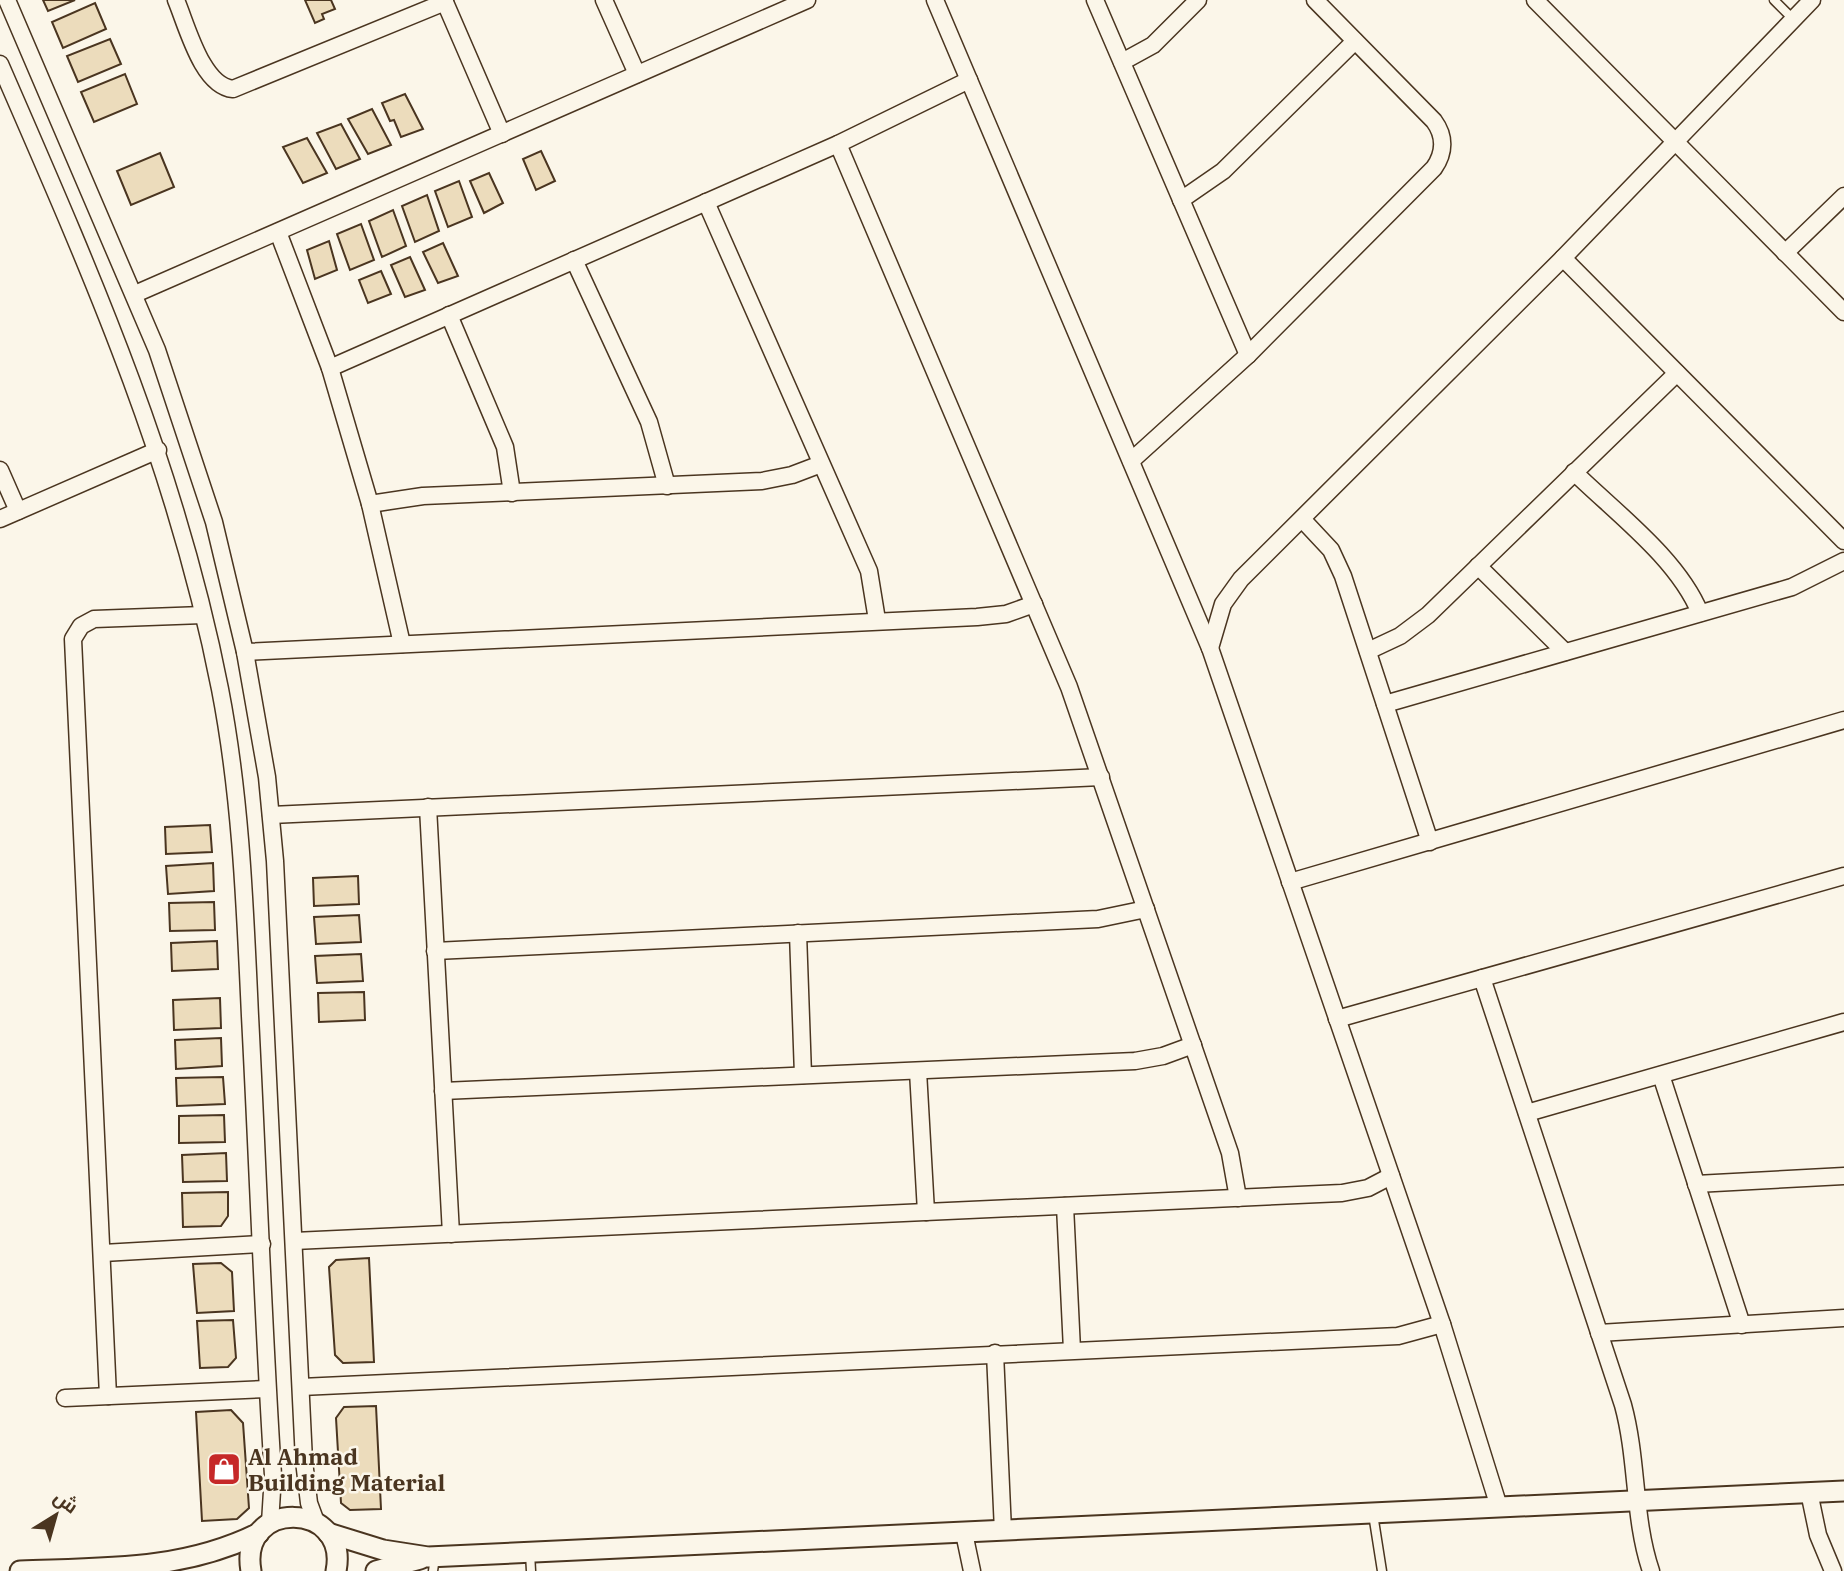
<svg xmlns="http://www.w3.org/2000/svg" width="1844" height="1571" font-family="'IBM Plex Serif',Cairo,serif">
<rect width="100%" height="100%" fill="#fbf6e9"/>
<g fill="#ecdcbc" stroke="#4a3520" stroke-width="2">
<polygon points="43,0 75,0 48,11"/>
<polygon points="305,0 331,0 335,9 322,14 324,19 315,23"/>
<polygon points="95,3 106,29 63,48 52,22"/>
<polygon points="110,39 121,64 78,82 67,56"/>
<polygon points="125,74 137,104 94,122 81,92"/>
<polygon points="405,94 423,129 401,137 394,120 390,121 382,103"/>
<polygon points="372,109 391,145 368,154 348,119"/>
<polygon points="341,124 360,159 336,169 317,133"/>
<polygon points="307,138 327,173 303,183 283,147"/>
<polygon points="541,151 555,181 536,190 523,159"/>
<polygon points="160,153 174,187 131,205 117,171"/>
<polygon points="489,173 503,203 484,213 470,181"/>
<polygon points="459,181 472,217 448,227 435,191"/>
<polygon points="427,195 439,231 415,242 402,206"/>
<polygon points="393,210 406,246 382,257 369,221"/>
<polygon points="361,224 374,260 350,270 337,234"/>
<polygon points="329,241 337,270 315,279 307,250"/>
<polygon points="443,243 458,276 438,283 423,252"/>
<polygon points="410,257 425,290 405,297 391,265"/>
<polygon points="381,271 391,294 368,303 359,280"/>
<polygon points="210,825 212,852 166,854 165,827"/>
<polygon points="213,863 214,891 168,894 166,866"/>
<polygon points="358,876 359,904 314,906 313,878"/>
<polygon points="214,902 215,930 170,931 169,903"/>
<polygon points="359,915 361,942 316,944 314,917"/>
<polygon points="217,941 218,969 172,971 171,943"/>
<polygon points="361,954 363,981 317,983 315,956"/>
<polygon points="364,992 365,1020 319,1022 318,993"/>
<polygon points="220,998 221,1028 174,1030 173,1000"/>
<polygon points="221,1038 222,1066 176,1069 175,1040"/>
<polygon points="223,1077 225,1104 177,1106 176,1078"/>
<polygon points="224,1115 225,1142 179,1143 179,1116"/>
<polygon points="226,1153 227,1181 183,1182 182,1155"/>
<polygon points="228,1192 228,1216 221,1226 183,1227 182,1193"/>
<polygon points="369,1258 374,1362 343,1363 335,1355 329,1267 336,1260"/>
<polygon points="221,1263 232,1272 234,1311 197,1313 193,1264"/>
<polygon points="233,1320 236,1358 228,1367 200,1368 197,1321"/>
<polygon points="376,1406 381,1509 350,1510 341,1503 336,1418 344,1407"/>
<polygon points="231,1410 243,1423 249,1508 237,1519 202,1521 196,1412"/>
</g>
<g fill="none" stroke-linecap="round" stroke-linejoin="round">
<g stroke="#4a3520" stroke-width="11">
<g id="service">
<polyline points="1774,0 1793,19"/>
<polyline points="1373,1514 1382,1571"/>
<polyline points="530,1553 531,1571"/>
<polyline points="433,1571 435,1557"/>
</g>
</g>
<g stroke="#4a3520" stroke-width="19">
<g id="minor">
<polyline points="7,0 157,350 214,522 245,652 267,777 275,861 304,1461 309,1503 316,1522"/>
<path d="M176,0C187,26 202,86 233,89L445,2"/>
<polyline points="444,0 502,134"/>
<polyline points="604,0 637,74"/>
<polyline points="935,0 1210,648 1442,1324 1499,1507"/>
<polyline points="1095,0 1248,355"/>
<polyline points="1535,0 1844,312"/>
<polyline points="1122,62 1153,45 1198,0"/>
<path d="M0,64C91,273 176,464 220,689C241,797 245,907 250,1016C258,1169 263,1322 273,1475L270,1523"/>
<polyline points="838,144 1069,687 1230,1153 1238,1198"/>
<polyline points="1181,200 1223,171 1355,41"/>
<polyline points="706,202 869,571 877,620"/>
<polyline points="278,232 330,368 370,504 402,644"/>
<polyline points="1785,253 1844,196"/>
<polyline points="1563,258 1844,541"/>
<polyline points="574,260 649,422 667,486"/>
<polyline points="135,294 807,0"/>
<polyline points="449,315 505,447 512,493"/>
<polyline points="330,368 838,144 969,80"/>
<path d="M1131,461L1248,355L1434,168C1445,152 1445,136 1434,121L1315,0"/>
<polyline points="0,470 18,511"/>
<path d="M1574,472C1616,513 1678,559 1700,613"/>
<polyline points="370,504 423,496 762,481 792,475 821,464"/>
<polyline points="0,519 158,450"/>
<polyline points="1302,519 1331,550 1343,576 1430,842"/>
<polyline points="1478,566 1565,652"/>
<polyline points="1210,648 1223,604 1241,579 1563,258 1812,0"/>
<polyline points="1368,651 1400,636 1428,615 1677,373"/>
<polyline points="245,652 977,617 1006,614 1034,604"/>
<polyline points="1385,704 1792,587 1844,561"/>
<polyline points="428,807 451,1234"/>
<polyline points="271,815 1101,777"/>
<polyline points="1290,882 1844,720"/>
<polyline points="798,933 803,1075"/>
<polyline points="435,951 1098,919 1146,909"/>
<path d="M1482,978L1623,1405C1638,1460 1633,1518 1651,1571"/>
<polyline points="1337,1019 1844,876"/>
<polyline points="918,1071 926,1212"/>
<polyline points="1661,1075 1742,1325"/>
<polyline points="443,1091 1135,1061 1163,1056 1193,1045"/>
<polyline points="1527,1113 1844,1022"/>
<polyline points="1696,1184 1844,1176"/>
<polyline points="1065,1206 1072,1350"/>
<polyline points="294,1241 1342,1193 1368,1188 1391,1176"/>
<polyline points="103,1253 262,1244"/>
<polyline points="1599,1333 1844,1318"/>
<polyline points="995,1353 1003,1531"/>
<polyline points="301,1387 1398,1336 1442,1324"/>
<polyline points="108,1396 73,639 81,626 94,619 203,615"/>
<polyline points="65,1398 267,1389"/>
<polyline points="1809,1492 1818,1535 1833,1571"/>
<polyline points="964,1533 972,1571"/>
</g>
</g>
<g stroke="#4a3520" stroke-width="23">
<g id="tertiary">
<polyline points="328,1533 383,1550 428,1557 1844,1491"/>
<path d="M20,1571C103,1568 183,1571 259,1533"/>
<path d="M251,1571C238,1498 350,1501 336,1571"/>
<polyline points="376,1571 420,1559"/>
</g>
</g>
<use href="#service" stroke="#fbf6e9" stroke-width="8"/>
<use href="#minor" stroke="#fbf6e9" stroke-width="16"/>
<use href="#tertiary" stroke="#fbf6e9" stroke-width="19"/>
</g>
<defs>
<g id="shop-square" transform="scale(1.75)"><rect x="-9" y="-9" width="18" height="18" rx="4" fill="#c62828" stroke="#fbf6e9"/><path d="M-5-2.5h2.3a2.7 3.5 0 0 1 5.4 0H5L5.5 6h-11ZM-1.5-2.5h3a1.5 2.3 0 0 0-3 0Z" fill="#fff"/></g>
</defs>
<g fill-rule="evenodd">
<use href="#shop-square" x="224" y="1469"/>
</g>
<g text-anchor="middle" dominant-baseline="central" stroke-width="5" stroke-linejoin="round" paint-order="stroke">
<g font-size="23" font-weight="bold" fill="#4a3520" stroke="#fbf6e9" text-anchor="start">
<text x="248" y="1456">Al Ahmad<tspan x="248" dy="26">Building Material</tspan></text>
</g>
</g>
<g transform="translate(56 1515) rotate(37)" stroke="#fbf6e9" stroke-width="5" paint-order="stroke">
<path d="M0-5L12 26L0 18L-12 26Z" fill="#4a3520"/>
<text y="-10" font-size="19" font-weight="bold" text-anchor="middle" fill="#4a3520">ش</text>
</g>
</svg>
